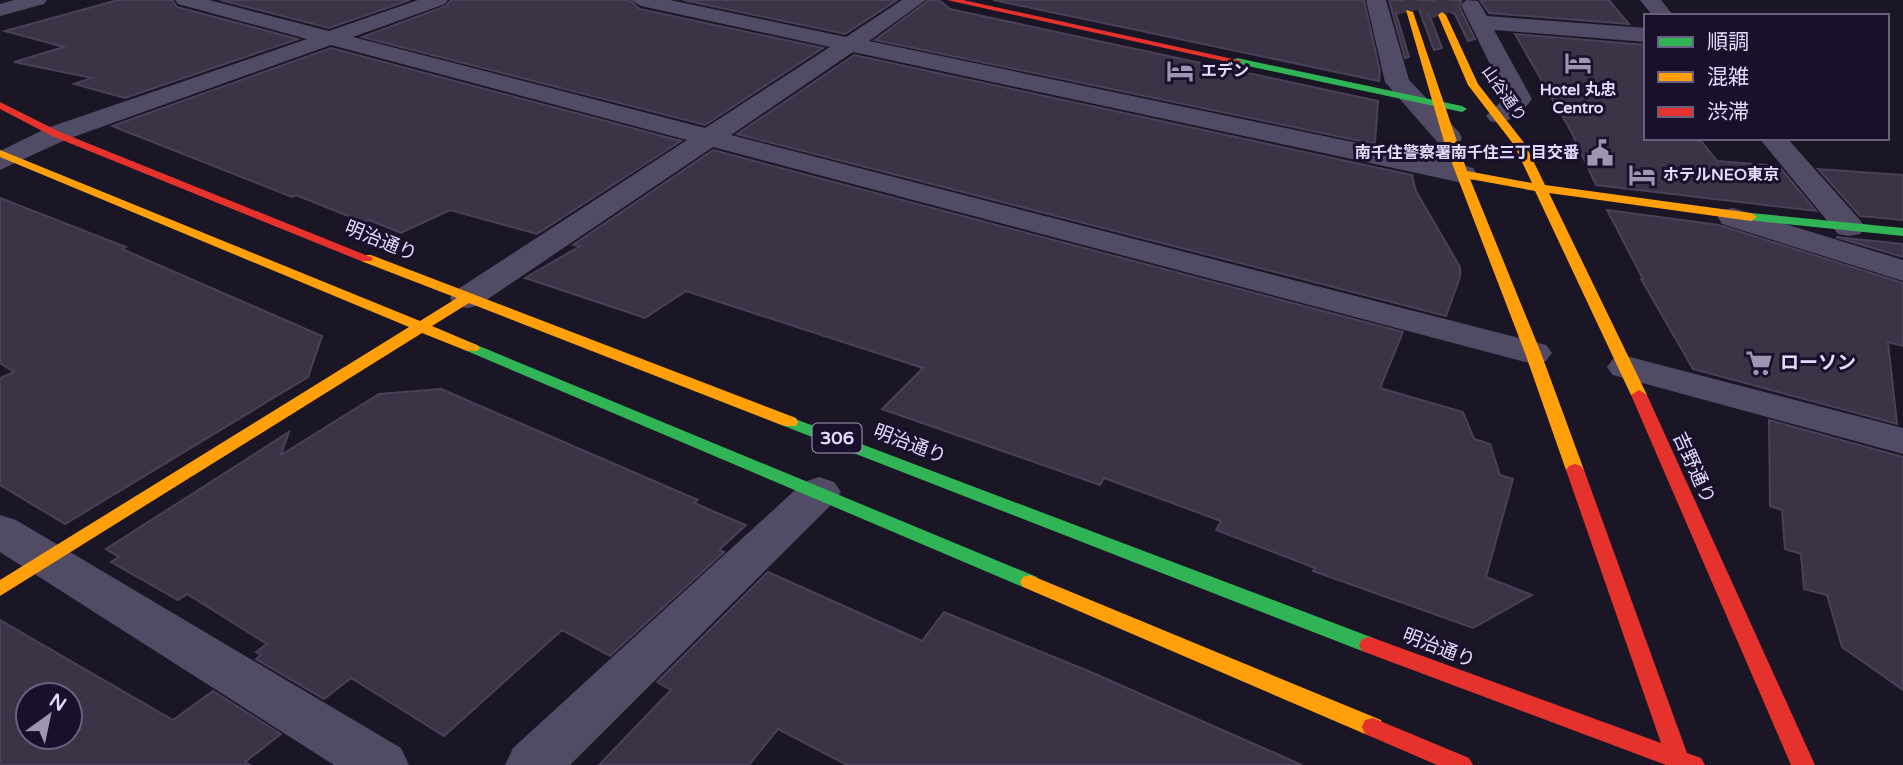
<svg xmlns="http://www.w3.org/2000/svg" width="1903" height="765" font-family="'Varela Round','Noto Sans JP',sans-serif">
<rect width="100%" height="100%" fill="#1b1625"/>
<g fill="#3b3446" stroke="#494158" stroke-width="2" fill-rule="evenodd">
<polygon points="118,0 172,0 177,7 298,39 125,98 74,84 92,78 14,62 64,47 5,31"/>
<polygon points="220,0 410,0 329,28"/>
<polygon points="451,0 629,0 640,9 823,48 705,125 362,37 446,6"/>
<polygon points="683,0 897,0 845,34"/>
<polygon points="929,0 939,0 950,9 1378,101 1375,144 875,40"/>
<polygon points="993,0 1364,0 1380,71 1379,81"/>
<polygon points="1389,0 1462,0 1459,6 1475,39 1468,41 1455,14 1441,7 1429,14 1442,48 1434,50 1418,7 1402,5 1396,13 1409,57 1405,58"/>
<polygon points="1480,0 1609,0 1629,24 1489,13"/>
<polygon points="1515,34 1646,45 1646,138 1694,138 1702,142 1717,161 1779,166 1816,211 1596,185 1572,133"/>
<polygon points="331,48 681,141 537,234 450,210 401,233 369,220 363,222 296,195 292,197 112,126"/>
<polygon points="854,55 1412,175 1416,191 1460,267 1460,277 1446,316 737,134"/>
<polygon points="713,150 1403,332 1380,388 1463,412 1474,439 1490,444 1500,475 1513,479 1486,577 1532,595 1473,628 1313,571 1315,568 1216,530 1221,521 1104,478 1100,485 882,409 923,368 686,291 645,318 525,278 580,246 573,245"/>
<polygon points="1818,169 1903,175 1903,220 1860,216"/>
<polygon points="0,198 126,247 122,249 322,336 308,377 65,524 0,485 0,378 14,372 0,363"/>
<polygon points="1607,210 1719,225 1903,283 1903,346 1888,342 1897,424 1693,369 1641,279 1643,279"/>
<polygon points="1836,237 1903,244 1903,257"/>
<polygon points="441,389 698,500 694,503 746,525 719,550 724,552 610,656 562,630 444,736 351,678 324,699 256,659 261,655 256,652 267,644 187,594 178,600 111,562 119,557 106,549 289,432 281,455 379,394"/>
<polygon points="1769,420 1903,457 1903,690 1842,647 1827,595 1804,589 1801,554 1785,549 1782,510 1770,506"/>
<polygon points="768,572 922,641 944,612 1093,673 1302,765 847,765 778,729 749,765 599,765 671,690 657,682"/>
<path d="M0,620L173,720L213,691L281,734L245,762L250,765H0ZM28,695H70V737H28Z"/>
</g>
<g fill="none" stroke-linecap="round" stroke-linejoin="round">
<g stroke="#393346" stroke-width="23" stroke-dasharray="23 11" stroke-linecap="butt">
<polyline points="1406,0 1409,12"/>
<polyline points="1437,0 1442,15"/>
</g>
<g fill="#514b65" fill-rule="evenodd">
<polygon points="14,0 47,0 44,4 0,16 0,4"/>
<polygon points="175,0 209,0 329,31 418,0 448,0 445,4 353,37 705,128 830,47 641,6 631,0 670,0 846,37 902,0 926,0 869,41 1463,165 1473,168 1477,174 1473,180 1463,183 853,52 731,135 1546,345 1552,353 1546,361 1533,364 713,147 479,305 467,308 455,305 450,298 455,291 687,140 331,45 65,140 0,170 0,151 47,128 307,39 178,4"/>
<polygon points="1366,0 1386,0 1409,80 1459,132 1462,138 1459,144 1439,144 1385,82"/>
<path d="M1466,0L1478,1L1487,16L1646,28V42L1494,30L1532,99C1522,113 1507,126 1490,121L1486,116L1506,97L1461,5Z"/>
<polygon points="1640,0 1661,0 1674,16 1653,16"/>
<polygon points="1759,138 1787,138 1860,220 1865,227 1860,234 1849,236 1838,234"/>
<polygon points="1733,208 1903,260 1903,281 1722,224 1718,217 1722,210"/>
<polygon points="1626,356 1903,428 1903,454 1613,375 1607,367 1613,359"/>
<polygon points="819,477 834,482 841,492 834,502 570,765 505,765 513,748 804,482"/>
<polygon points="0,515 16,520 401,748 409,765 334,765 0,552"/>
</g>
<g fill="#30b455" fill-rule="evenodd">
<polygon points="1237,58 1462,106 1467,109 1462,112 1234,63 1232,61"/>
<polygon points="1751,213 1903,228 1903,236 1747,220 1745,217"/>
<polygon points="472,343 1037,577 1040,582 1037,587 1030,589 1023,587 467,351 464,348 467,345"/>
<polygon points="790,417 1376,639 1379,645 1376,651 1369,653 1362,651 784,426 782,422 784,418"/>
</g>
<g fill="#ff9f0a" fill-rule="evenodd">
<polygon points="1406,10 1413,12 1467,171 1532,183 1514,145 1468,85 1438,15 1442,12 1446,15 1478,84 1525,144 1545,185 1751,213 1757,217 1751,221 1549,193 1647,395 1639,400 1631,395 1535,191 1470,179 1541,353 1584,470 1581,474 1569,474 1566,470 1525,353 1445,145"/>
<polygon points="0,150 420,321 457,298 361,261 361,255 371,255 796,418 798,422 796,426 784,426 469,303 432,326 477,345 480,348 477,351 467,351 422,333 0,596 0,580 409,327 0,157"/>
<polygon points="1030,575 1381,720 1384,727 1381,734 1373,736 1365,734 1023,587 1020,582 1023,577"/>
</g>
<g fill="#e5322d" fill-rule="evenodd">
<polygon points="947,0 963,0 1242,61 1237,64"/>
<polygon points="0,102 60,132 373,258 371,261 361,261 52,136 0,109"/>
<polygon points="1639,390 1647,395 1815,765 1791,765 1631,395"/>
<polygon points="1575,464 1581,466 1584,470 1687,753 1701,758 1705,765 1666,765 1362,651 1359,645 1362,639 1369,637 1376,639 1661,743 1566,470 1569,466"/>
<polygon points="1373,718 1469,758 1473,765 1437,765 1365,734 1362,727 1365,720"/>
</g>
</g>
<defs>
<g id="hotel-bare" transform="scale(2.1)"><path d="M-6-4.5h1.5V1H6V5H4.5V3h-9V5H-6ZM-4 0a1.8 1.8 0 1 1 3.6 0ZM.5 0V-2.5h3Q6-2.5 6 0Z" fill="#9e95b3" stroke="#19102b" stroke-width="2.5" paint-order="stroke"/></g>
<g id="civic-bare" transform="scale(2.1)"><path d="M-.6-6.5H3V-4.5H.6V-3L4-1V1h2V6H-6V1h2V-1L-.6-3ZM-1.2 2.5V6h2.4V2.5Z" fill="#9e95b3" stroke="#19102b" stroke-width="2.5" paint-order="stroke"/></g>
<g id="supermarket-bare" transform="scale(2.1)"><path d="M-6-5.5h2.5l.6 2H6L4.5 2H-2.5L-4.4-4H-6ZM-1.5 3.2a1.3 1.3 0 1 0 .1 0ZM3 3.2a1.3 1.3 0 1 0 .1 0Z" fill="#9e95b3" stroke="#19102b" stroke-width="2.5" paint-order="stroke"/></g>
</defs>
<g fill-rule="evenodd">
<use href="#hotel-bare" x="1578" y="63"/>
<use href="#hotel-bare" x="1180" y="71"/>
<use href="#civic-bare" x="1600" y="153"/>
<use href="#hotel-bare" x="1642" y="175"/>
<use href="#supermarket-bare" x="1759" y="363"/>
</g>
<g text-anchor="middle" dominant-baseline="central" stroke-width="6" stroke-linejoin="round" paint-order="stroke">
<g font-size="16" font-weight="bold" fill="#e4daff" stroke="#19102b" text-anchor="start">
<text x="1201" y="71">エデン</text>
<text x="1578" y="90" text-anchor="middle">Hotel 丸忠<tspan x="1578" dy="18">Centro</tspan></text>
<text x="1579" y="153" text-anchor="end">南千住警察署南千住三丁目交番</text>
<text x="1663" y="175">ホテルNEO東京</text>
</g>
<g font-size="16" fill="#e4daff" stroke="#19102b">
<text transform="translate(1504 94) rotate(55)">山谷通り</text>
</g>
<rect fill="#19102b" stroke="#a79dbf" stroke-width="2" x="812.5" y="423.5" width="49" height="29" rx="5"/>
<g font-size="18" font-weight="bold" fill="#e4daff">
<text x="837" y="438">306</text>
</g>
<g font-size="19" fill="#e4daff" stroke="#19102b">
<text transform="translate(381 241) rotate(22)">明治通り</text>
<text transform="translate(910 444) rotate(21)">明治通り</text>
<text transform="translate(1694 468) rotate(66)">吉野通り</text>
<text transform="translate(1439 648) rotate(21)">明治通り</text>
</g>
<g font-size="19" font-weight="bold" fill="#e4daff" stroke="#19102b" text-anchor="start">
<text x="1780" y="363">ローソン</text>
</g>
</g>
<rect x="1644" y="14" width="245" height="126" fill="#19102b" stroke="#6a6180" stroke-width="2"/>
<rect x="1658" y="37" width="35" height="10" fill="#30b455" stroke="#6a6180" stroke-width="2"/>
<text x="1707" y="49" font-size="21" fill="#e4daff">順調</text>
<rect x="1658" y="72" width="35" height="10" fill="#ff9f0a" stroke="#6a6180" stroke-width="2"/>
<text x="1707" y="84" font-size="21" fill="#e4daff">混雑</text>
<rect x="1658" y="107" width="35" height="10" fill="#e5322d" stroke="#6a6180" stroke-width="2"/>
<text x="1707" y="119" font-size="21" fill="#e4daff">渋滞</text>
<g transform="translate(49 716) rotate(33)"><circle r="33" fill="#19102b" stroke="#6a6180" stroke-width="2"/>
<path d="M0-5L12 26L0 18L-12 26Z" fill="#9e95b3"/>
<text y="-10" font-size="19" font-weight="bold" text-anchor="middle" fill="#e4daff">N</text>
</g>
</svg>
